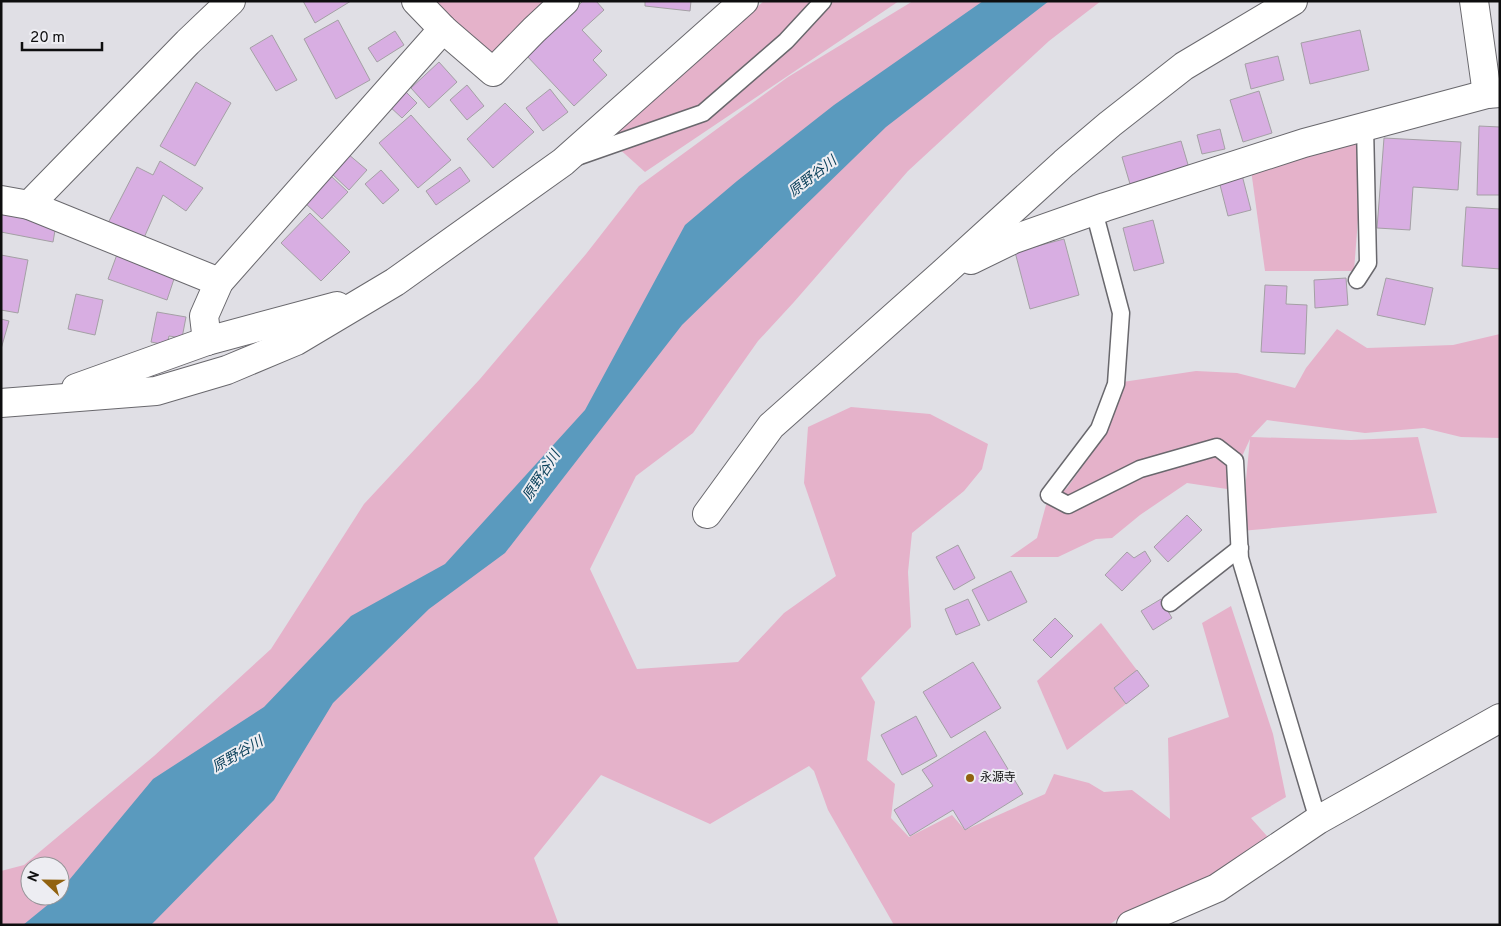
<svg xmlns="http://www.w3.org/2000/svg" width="1501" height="926" font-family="Overpass,'Noto Sans JP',sans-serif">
<rect width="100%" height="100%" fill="#e0dfe5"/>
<g fill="#e5b2ca" fill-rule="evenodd">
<polygon points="425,1 554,1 493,65"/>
<polygon points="764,1 899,1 645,172 606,137"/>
<path d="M913,1H1101L1049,41L908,171L794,302L758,341L693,433L636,476L590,569L637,669L738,662L784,613L836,576L804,483L808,427L851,407L930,414L988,444L982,469L964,491L912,533L908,572L911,627L861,678L875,702L867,760L895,784L891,818L909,837L952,815L965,830L1045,794L1054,774L1089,783L1104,792L1132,790L1170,819L1168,738L1229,717L1202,623L1231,606L1273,734L1286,797L1251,818L1273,843L1189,894L1120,917L1109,925H894L828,810L814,771L809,766L710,824L601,775L534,858L559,925H1V871L24,865L154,756L271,649L364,504L480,379L586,254L639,186L788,77ZM30,866H60V896H30Z"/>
<polygon points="1364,141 1354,271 1265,271 1251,170"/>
<polygon points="1337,329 1367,348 1453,345 1500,334 1500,438 1461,437 1424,428 1365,433 1267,420 1251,437 1351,440 1418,437 1437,513 1241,531 1250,439 1227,489 1187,483 1140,515 1112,538 1096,539 1058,557 1010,557 1037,538 1046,505 1067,488 1099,443 1116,383 1196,371 1237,373 1295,388 1306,368"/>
<polygon points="1101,623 1149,686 1067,750 1037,681"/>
</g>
<polygon fill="#5a9abe" points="983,1 1049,1 886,127 682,325 505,553 429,609 333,703 274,800 151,925 23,925 50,903 56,896 60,896 60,891 153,779 264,707 351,616 445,564 585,410 685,225 737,181 834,105"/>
<g fill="#d8aee2" stroke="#a4a0a5">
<polygon points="303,1 351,1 315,23"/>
<polygon points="583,1 596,1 604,10 582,30 602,51 593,60 607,75 574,106 526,55"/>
<polygon points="645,1 691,1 690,11 645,6"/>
<polygon points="338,20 370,80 336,99 304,39"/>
<polygon points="1360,30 1369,70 1310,84 1301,43"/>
<polygon points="395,31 404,45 377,62 368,48"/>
<polygon points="272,35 297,80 276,91 250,48"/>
<polygon points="1278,56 1284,80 1251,89 1245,64"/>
<polygon points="439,62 457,82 429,108 411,88"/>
<polygon points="196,82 231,103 195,166 160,146"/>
<polygon points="467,85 484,106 467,120 450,100"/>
<polygon points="403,89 417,103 402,118 388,105"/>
<polygon points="550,89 568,112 543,131 526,108"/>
<polygon points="1259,91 1272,133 1243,142 1230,100"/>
<polygon points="505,103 534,132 493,168 467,139"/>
<polygon points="411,115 451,160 418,188 379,143"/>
<polygon points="1479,126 1500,127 1500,195 1477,195"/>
<polygon points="1220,129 1225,149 1202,154 1197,135"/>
<polygon points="1384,138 1461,142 1458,190 1413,187 1410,230 1377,228"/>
<polygon points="1181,141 1189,168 1130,184 1122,157"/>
<polygon points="348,154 367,170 349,190 331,173"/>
<polygon points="160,161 203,188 186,211 163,195 143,240 106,227 137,167 153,175"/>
<polygon points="460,167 470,181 436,205 426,191"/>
<polygon points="381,170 399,190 383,204 365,184"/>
<polygon points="330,175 348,192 322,219 304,202"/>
<polygon points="1242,175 1251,210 1228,216 1219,181"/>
<polygon points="1466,207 1500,209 1500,269 1462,266"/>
<polygon points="1,208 57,219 53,242 1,232"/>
<polygon points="310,213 350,252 321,281 281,243"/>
<polygon points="1153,220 1164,263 1134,271 1123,228"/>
<polygon points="1064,239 1079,295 1030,309 1015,252"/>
<polygon points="119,249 177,270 167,300 108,279"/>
<polygon points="1,255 28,260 18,313 1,310"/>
<polygon points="1346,278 1348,305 1315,308 1314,280"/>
<polygon points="1386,278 1433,288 1425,325 1377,315"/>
<polygon points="1265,285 1287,286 1286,304 1307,305 1305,354 1261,352"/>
<polygon points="76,294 103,300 95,335 68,329"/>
<polygon points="157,312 186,317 182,338 169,336 167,345 151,342"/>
<polygon points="1,319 9,321 1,349"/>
<polygon points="1187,515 1202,530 1168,562 1154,547"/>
<polygon points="958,545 975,578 954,590 936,557"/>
<polygon points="1145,551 1151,561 1122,591 1105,575 1127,552 1134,558"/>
<polygon points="1011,571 1027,602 988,621 972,590"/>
<polygon points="968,599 980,625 956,635 945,609"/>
<polygon points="1161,599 1172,618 1153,630 1141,611"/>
<polygon points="1055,618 1073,636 1051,658 1033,640"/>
<polygon points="973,662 1001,708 951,738 923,692"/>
<polygon points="1137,670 1149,686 1126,704 1114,688"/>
<polygon points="916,716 937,756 902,775 881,735"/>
<polygon points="985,731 1023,794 965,830 953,810 910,836 894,810 933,786 922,770"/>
</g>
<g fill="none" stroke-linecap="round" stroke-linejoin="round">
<g stroke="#69686d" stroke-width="19">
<g id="lane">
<polyline points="577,157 703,113 786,41 823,1"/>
<polyline points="1094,211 1121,313 1116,384 1099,429 1049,495 1068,505 1140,469 1217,447 1235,461 1240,558 1318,820"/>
<polyline points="1357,280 1368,263 1365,126"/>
<polyline points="1170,603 1240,548"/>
</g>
</g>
<g stroke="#69686d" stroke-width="30">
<g id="street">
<polyline points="416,1 443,29 493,72 534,30 565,1"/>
<polyline points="1474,1 1487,94"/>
<polyline points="1,200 29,205 219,282"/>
<polyline points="29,205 188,42 231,1"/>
<polyline points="971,260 1014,239 1105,207 1304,143 1487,94 1500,93"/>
<polyline points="207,341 204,316 219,282 443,29"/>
<polyline points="76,388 207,341 337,306"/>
<polyline points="1,403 156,391 227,370 296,341 395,282 563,162 744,1"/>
<polyline points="707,514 771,426 942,274 1064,163 1110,124 1184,66 1293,1"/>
<polyline points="1131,925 1217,888 1318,820 1500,718"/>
</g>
</g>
<use href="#lane" stroke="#fff" stroke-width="16"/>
<use href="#street" stroke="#fff" stroke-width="28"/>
</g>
<circle fill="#91620f" stroke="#ededf2" stroke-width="2" cx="970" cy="778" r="5"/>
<g text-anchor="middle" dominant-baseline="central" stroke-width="4" stroke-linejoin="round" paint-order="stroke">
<g font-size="12" fill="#0e0e0f" stroke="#ededf2" text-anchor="start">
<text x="980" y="778">永源寺</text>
</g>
<g font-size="14" font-style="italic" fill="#0b415b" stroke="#ededf2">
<text transform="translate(813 177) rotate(-38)">原野谷川</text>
<text transform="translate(542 476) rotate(-57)">原野谷川</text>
<text transform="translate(238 755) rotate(-30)">原野谷川</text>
</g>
</g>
<rect width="1501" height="926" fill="none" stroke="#0e0e0f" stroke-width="5"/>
<g transform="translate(45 881) rotate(292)"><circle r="24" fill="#ededf2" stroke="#949497"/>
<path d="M0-4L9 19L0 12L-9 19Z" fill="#91620f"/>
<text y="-8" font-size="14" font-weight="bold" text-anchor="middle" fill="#0e0e0f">N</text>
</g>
<path d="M22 42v8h80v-8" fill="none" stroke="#0e0e0f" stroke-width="2.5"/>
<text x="30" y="42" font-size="15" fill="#0e0e0f" stroke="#ededf2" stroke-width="4" paint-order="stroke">20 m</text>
</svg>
